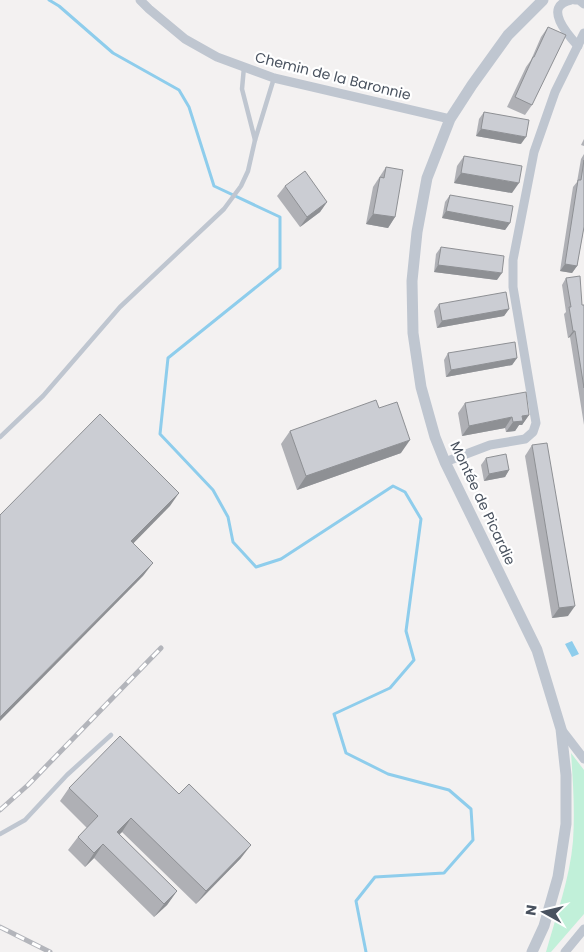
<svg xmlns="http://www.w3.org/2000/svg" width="584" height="952" font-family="Poppins,sans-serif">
<rect width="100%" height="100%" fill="#f3f1f1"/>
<path fill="#c1f0d9" d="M571,753L584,770V914L551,952H546C556,916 570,878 573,841C575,811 573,782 571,753Z"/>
<polygon fill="#8ecdec" points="572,641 579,654 572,657 565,644"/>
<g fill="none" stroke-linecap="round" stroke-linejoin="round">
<polyline stroke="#8ecdec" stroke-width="3" points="49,0 59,6 113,53 179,90 189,107 214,186 280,217 280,268 168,358 160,434 213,490 228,517 233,542 256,567 281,559 393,486 405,492 421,519 406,631 414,660 390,688 334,714 346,753 388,774 449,790 471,809 473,840 444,873 375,877 356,901 366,952"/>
<g stroke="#bfc6d0" stroke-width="4.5">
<polyline points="244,67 242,89 255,140 274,78"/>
<polyline points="0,437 43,396 120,307 224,209 241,186 248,171 255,140"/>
<polyline points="0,834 25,820 67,775 111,735"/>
</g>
<g stroke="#bfc6d0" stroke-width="9">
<polyline points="140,0 149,9 185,39 217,57 274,78 450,119"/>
<path d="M571,0C542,6 568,35 578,46"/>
<polyline points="575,0 579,0 584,4"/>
<polyline points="445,462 490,445 525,439 533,432 536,423 513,287 513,260 534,152 555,92 584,33"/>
<polyline points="561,729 584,759"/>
<polyline points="565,952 584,929"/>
</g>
<polyline stroke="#bfc6d0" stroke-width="11" points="532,952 544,926 558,877 566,824 566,775 561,729 537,650 445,462 435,437 421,387 413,333 412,281 417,232 427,178 450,119 472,85 508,35 543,0"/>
<g stroke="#b3b5bb" stroke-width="5">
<g id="rail">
<polyline points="0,810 28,785 161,648"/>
<polyline points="0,927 50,952"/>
</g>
</g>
<use href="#rail" stroke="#fff" stroke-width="3" stroke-dasharray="9" stroke-linecap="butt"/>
</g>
<g fill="#afb0b5">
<polygon points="548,27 532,105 525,115 507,107 526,67 531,60 541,37"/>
<polygon points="484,112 521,144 476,136 479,119"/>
<polygon points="584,139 584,146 581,145"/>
<polygon points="584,154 584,227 577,266 572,273 560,271 573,187 577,182 581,159"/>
<polygon points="464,156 512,193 454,183 457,166"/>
<polygon points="386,167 395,217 388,228 366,224 373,187"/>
<polygon points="285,186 327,202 320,212 300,227 277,196"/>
<polygon points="450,195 510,223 505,230 442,218 445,202"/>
<polygon points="441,247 497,280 434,272 436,254"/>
<polygon points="566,278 582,305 584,305 584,425 570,337 568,338 564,314 566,312 562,285"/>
<polygon points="439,304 509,309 504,316 437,328 434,311"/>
<polygon points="448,353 517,358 512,365 446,377 444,360"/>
<polygon points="465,403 529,415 522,425 519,425 515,431 506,432 505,428 462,436 458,413"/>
<polygon points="379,408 401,453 297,490 281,444 290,431"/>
<polygon points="532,445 568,616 552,618 525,456"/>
<polygon points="486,458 509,470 505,477 484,481 481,465"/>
<polygon points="69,788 241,858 196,904 122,832 119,834 177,891 167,905 154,917 94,858 85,867 68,850 78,837 87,828 60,801"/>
</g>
<g fill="#8e9094">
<polygon points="481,129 526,137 521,144 476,136"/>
<polygon points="461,173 519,183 512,193 454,183"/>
<polygon points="327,202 320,212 300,227 307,217"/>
<polygon points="446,211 510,223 505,230 442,218"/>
<polygon points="373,214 395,217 388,228 366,224"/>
<polygon points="565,264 577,266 572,273 560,271"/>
<polygon points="438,265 502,273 497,280 434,272"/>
<polygon points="509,309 504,316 437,328 442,321"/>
<polygon points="573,331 575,331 570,337 568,338"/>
<polygon points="517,358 512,365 446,377 451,370"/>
<polygon points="529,415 522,425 519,425 515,431 506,432 513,422 522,416"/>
<polygon points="512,417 505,428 462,436 469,426"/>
<polygon points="410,440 401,453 297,490 306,476"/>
<polygon points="509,470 505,477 484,481 489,474"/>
<polygon points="179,493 170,506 122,555 131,541"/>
<polygon points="153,563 143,576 0,721 0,717"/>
<polygon points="575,606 568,616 552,618 559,608"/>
<polygon points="131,818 122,832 108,846 117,832"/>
<polygon points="103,844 94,858 85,867 94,853"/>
<polygon points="251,845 241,858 196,904 206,891"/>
<polygon points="177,891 167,905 154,917 164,904"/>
</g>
<g fill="#cbcdd3" stroke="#8e9094">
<polygon points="548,27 566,35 532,105 515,97 533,57 534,57"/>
<polygon points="484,112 529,120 526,137 481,129"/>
<polygon points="464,156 522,166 519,183 461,173"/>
<polygon points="584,160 584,227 577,266 565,264 578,180 581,180"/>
<polygon points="386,167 403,170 395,217 373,214 380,177 384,178"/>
<polygon points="305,171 327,202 307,217 285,186"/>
<polygon points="450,195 513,206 510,223 446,211"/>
<polygon points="441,247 504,256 502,273 438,265"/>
<polygon points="580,276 582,305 584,305 584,388 575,331 573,331 569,307 571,307 566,278"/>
<polygon points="506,292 509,309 442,321 439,304"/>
<polygon points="515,342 517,358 451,370 448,353"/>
<polygon points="526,392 529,415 522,416 523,421 513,422 512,417 469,426 465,403"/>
<polygon points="376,400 379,408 397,402 410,440 306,476 290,431"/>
<polygon points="100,414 179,493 131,541 153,563 0,717 0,515"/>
<polygon points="547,443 575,606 559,608 532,445"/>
<polygon points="506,454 509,470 489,474 486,458"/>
<polygon points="120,736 179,794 189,784 251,845 206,891 131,818 117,832 177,891 164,904 103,844 94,853 78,837 98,816 69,788"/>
</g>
<g text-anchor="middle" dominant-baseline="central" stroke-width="4.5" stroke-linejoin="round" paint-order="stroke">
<g font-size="14" fill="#49525f" stroke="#fff">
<text transform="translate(333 76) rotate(14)">Chemin de la Baronnie</text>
<text transform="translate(483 503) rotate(65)">Montée de Picardie</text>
</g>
</g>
<g transform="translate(544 912) rotate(278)" stroke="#ffffff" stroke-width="4" paint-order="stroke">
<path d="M0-4L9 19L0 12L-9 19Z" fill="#49525f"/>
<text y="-8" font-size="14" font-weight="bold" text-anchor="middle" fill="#49525f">N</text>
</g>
</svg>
